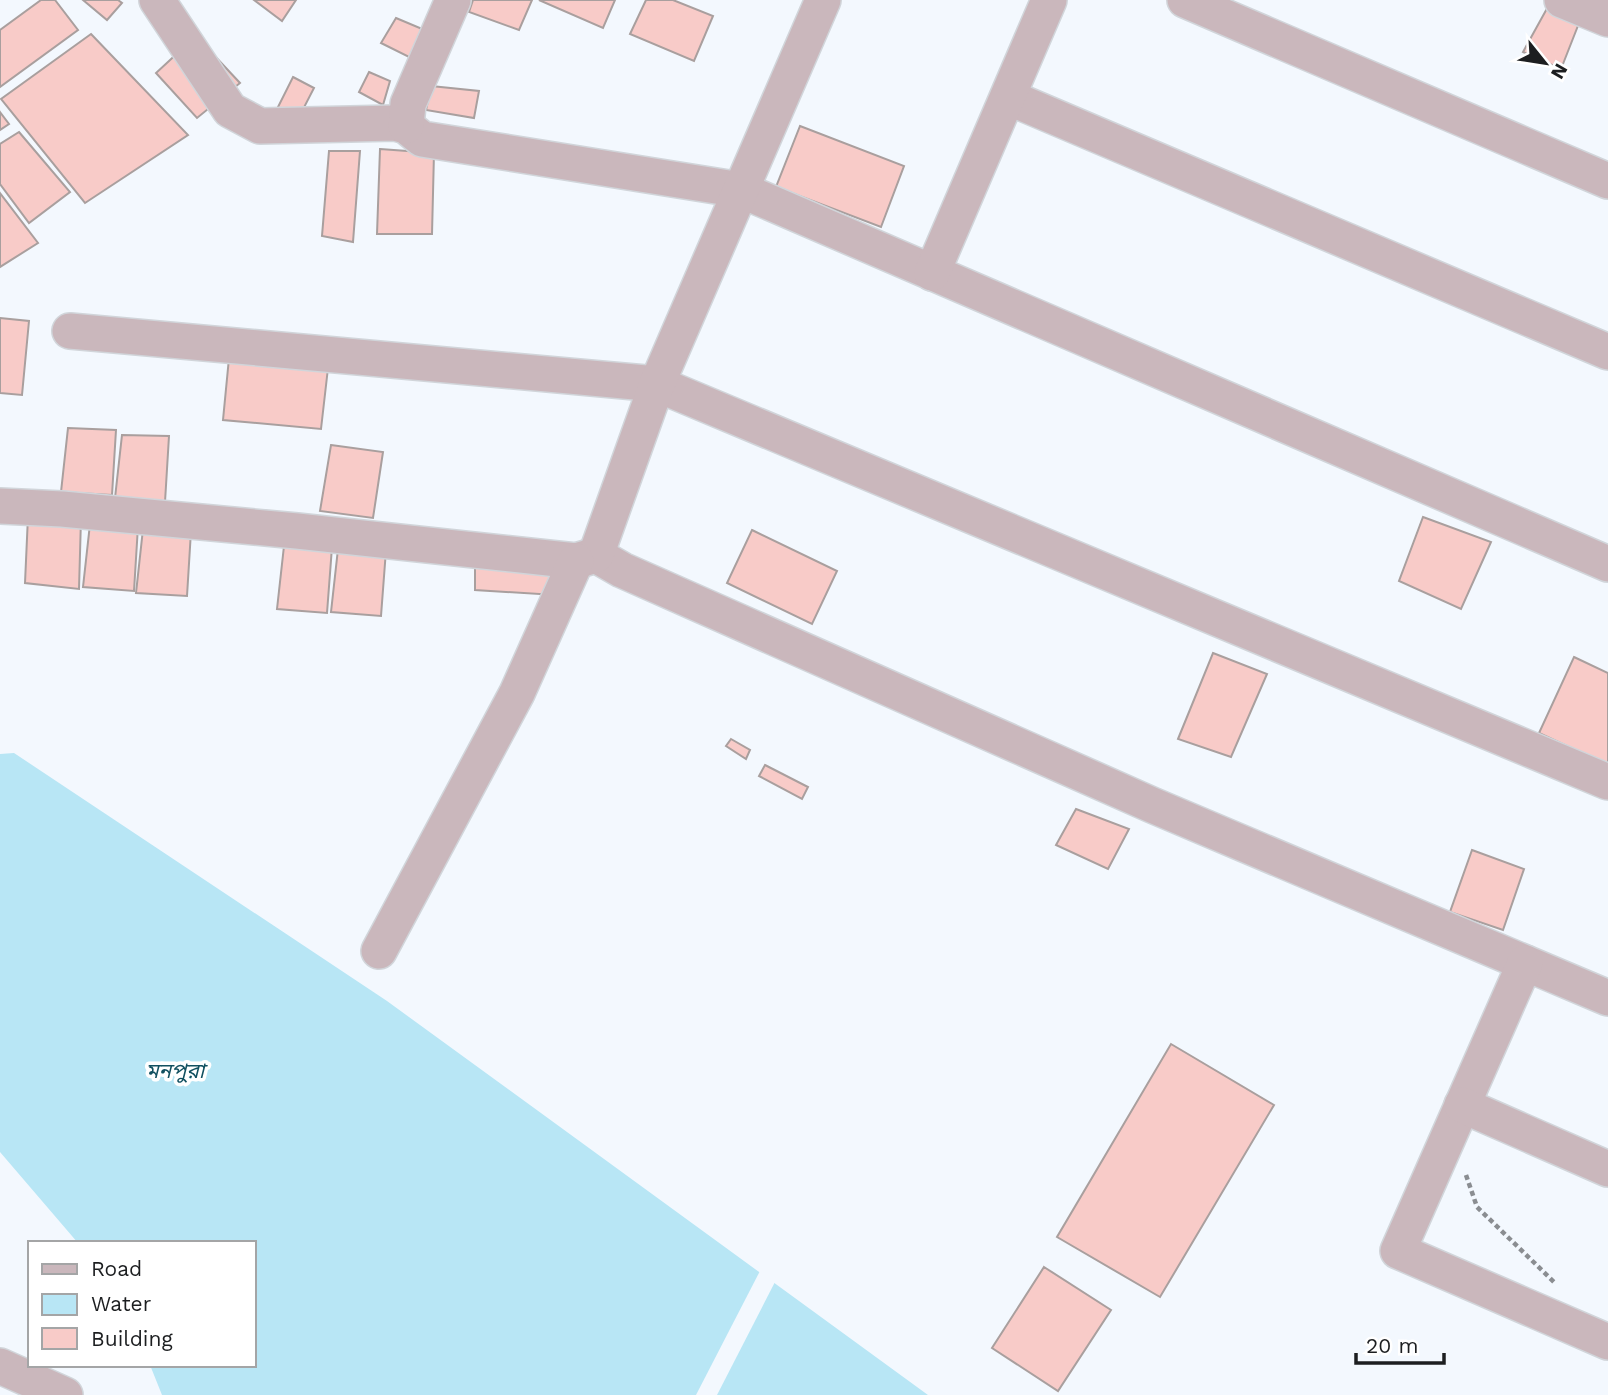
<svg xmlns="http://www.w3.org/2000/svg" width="1608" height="1395" font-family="'Work Sans','Noto Sans Bengali',sans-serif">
<rect width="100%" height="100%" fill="#f3f8fe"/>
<polygon fill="#b8e6f5" points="14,753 387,1001 928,1395 162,1395 150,1365 254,1365 254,1243 78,1243 0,1152 0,754"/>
<polygon fill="#f3f8fe" points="761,1269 776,1280 717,1395 696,1395"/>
<g fill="#f8cbc8" stroke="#a99f9e" stroke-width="2">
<polygon points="41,0 55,0 78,30 0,87 0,30"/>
<polygon points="83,0 118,0 122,3 107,20"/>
<polygon points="254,0 296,0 282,21"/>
<polygon points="473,0 532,0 519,30 469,12"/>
<polygon points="539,0 615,0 603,28"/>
<polygon points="646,0 673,0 713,16 694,61 630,34"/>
<polygon points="1550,3 1581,18 1561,69 1523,52"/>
<polygon points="396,18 427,31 413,59 381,43"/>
<polygon points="91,34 188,135 85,203 1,99"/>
<polygon points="196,36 240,83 197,118 156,73"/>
<polygon points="369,72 390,81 383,105 359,92"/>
<polygon points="293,77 314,88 296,123 275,113"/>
<polygon points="431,86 479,91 474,118 426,110"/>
<polygon points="0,112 9,124 0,130"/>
<polygon points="800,126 904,166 881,227 776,187"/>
<polygon points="19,132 70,192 29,223 0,184 0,144"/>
<polygon points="380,149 434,153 432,234 377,234"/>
<polygon points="329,151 360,151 353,242 322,236"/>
<polygon points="0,193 38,243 0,267"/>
<polygon points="0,318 29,321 22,395 0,393"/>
<polygon points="229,358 328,368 321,429 223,420"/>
<polygon points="68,428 116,430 112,495 61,492"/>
<polygon points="122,435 169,436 165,502 115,498"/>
<polygon points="331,445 383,452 373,518 320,511"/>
<polygon points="28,516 81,518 79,589 25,583"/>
<polygon points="1423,517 1491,542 1461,609 1399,581"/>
<polygon points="90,524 138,526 134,591 83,587"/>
<polygon points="143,529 191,531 187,596 136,593"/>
<polygon points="752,530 837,571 812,624 727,583"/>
<polygon points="284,546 332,547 327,613 277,609"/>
<polygon points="338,549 386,550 381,616 331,612"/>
<polygon points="475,562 551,568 555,595 475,590"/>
<polygon points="1213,653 1267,674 1231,757 1178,739"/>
<polygon points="1574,657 1608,673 1608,765 1539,733"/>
<polygon points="731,739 750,750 746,759 726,746"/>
<polygon points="765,765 808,787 802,799 759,776"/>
<polygon points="1076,809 1129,829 1108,869 1056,845"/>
<polygon points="1472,850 1524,869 1503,930 1450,912"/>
<polygon points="1171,1044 1274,1105 1160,1297 1057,1237"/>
<polygon points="1044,1267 1111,1310 1058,1391 992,1348"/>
</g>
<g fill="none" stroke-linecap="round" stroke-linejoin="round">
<g stroke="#d1d5da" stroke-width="38">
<g id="street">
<polyline points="157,0 230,110 260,126 395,123 406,126 422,139 741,190 1608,564"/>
<polyline points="1185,0 1608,181"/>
<polyline points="1562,0 1608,19"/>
<polyline points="1008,97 1608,352"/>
<polyline points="406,126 408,104 453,0"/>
<polyline points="932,273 1049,0"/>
<polyline points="70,331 657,384 1608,782"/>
<polyline points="0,506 62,509 297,531 576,561 596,555 622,570 1152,805 1608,998"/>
<polyline points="596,555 657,384 823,0"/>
<polyline points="379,951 517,693 576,561"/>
<polyline points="1525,963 1398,1251 1608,1342"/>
<polyline points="1462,1105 1608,1169"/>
<polyline points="0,1366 65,1395"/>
</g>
</g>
<polyline stroke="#8a8d91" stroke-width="4.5" stroke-dasharray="5 3.5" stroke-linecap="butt" points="1466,1175 1477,1207 1554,1282"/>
<use href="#street" stroke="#cab7bc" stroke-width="35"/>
</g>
<g text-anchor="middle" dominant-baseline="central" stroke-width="7" stroke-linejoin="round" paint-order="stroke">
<g font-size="21" font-style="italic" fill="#115060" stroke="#fff">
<text x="175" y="1070">মনপুরা</text>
</g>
</g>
<rect x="28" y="1241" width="228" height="126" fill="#ffffff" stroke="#a4a5a6" stroke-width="2"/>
<rect x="42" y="1264" width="35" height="10" fill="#cab7bc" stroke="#a4a5a6" stroke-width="2"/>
<text x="91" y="1276" font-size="21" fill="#1c1e20">Road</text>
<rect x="42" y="1294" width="35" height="21" fill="#b8e6f5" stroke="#a4a5a6" stroke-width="2"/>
<text x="91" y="1311" font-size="21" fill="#1c1e20">Water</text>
<rect x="42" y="1328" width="35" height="21" fill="#f8cbc8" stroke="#a4a5a6" stroke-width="2"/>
<text x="91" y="1346" font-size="21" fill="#1c1e20">Building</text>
<g transform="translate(1545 63) rotate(120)" stroke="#ffffff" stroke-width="5" paint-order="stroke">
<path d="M0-5L12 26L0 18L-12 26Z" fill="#1c1e20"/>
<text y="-10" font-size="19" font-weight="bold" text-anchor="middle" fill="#1c1e20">N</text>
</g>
<path d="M1356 1353v10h88v-10" fill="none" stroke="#1c1e20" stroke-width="3.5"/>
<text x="1366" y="1353" font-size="21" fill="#1c1e20" stroke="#ffffff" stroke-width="5" paint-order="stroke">20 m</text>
</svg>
